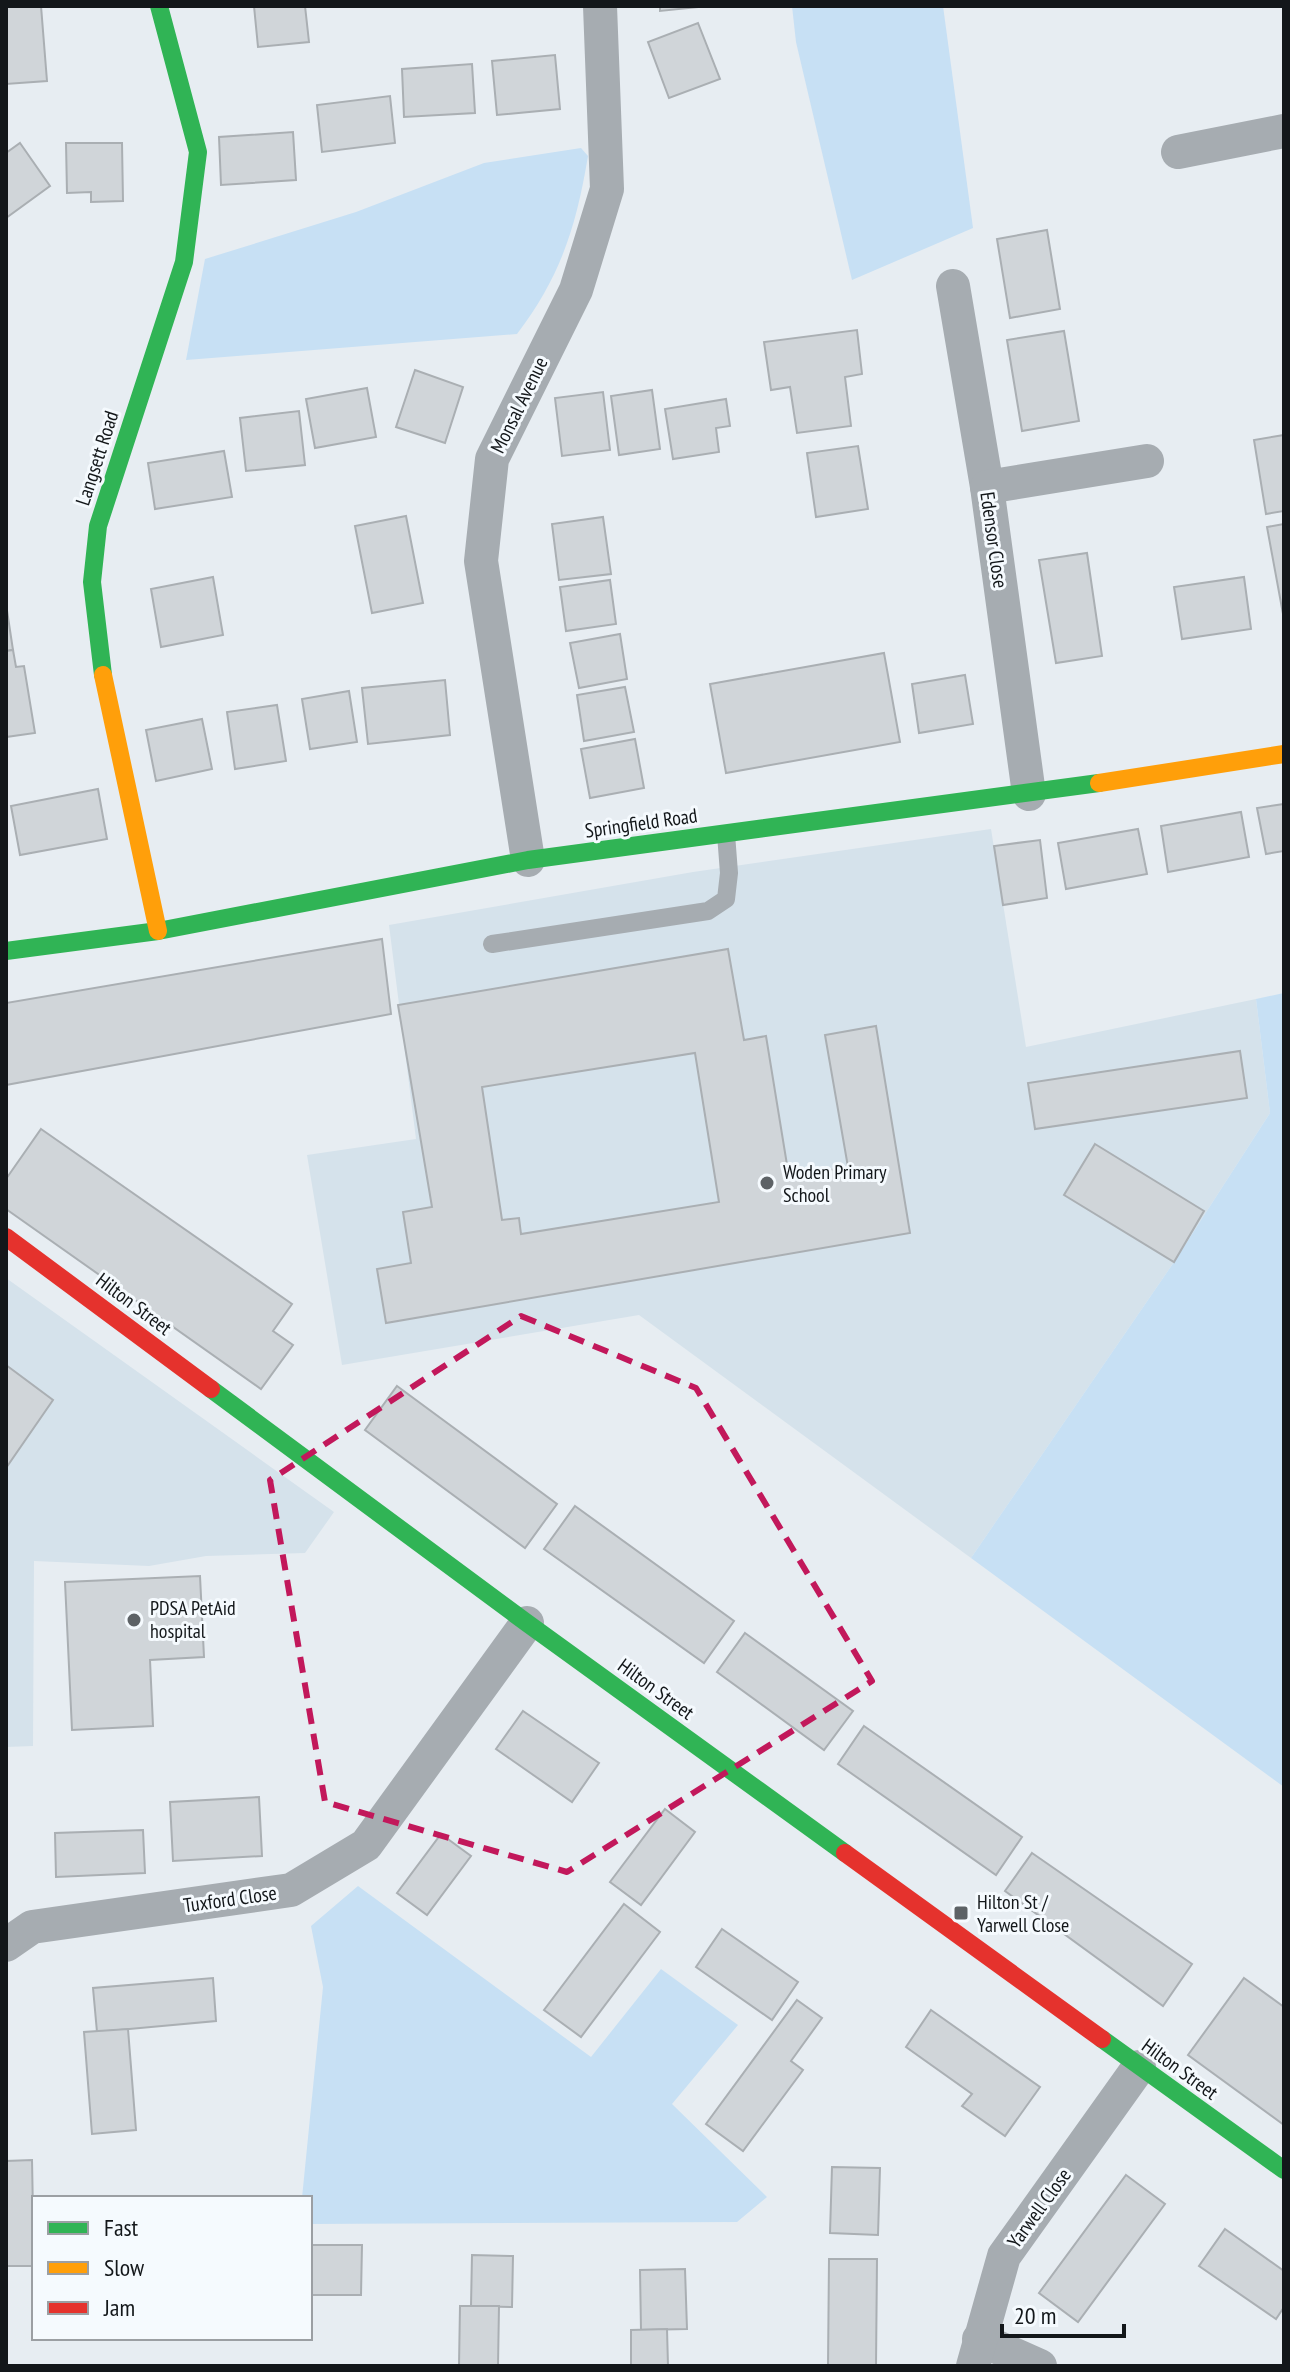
<svg xmlns="http://www.w3.org/2000/svg" width="1290" height="2372" font-family="'PT Sans Narrow',sans-serif">
<rect width="100%" height="100%" fill="#e7edf2"/>
<g fill="#d5e2eb">
<polygon points="991,829 1026,1047 1256,999 1270,1113 1174,1262 971,1558 639,1315 342,1365 307,1155 416,1139 389,925 693,872"/>
<polygon points="6,1278 334,1512 305,1553 206,1556 149,1566 34,1561 33,1746 6,1747"/>
</g>
<g fill="#c7e0f4">
<polygon points="792,6 943,6 973,228 852,280 796,42"/>
<path d="M581,148L588,156C576,227 561,276 517,334L186,360L205,259L356,212L484,163Z"/>
<polygon points="1284,993 1284,1787 971,1558 1174,1262 1270,1113 1256,999"/>
<polygon points="358,1886 591,2057 661,1969 738,2025 672,2104 767,2197 737,2222 310,2224 310,2198 302,2198 323,1987 311,1926"/>
</g>
<g fill="#d0d5d9" stroke="#aaafb3" stroke-width="2" fill-rule="evenodd">
<polygon points="6,6 41,6 47,81 6,84"/>
<polygon points="254,6 305,6 309,42 258,47"/>
<polygon points="660,6 708,6 660,11"/>
<polygon points="698,23 720,79 669,98 648,42"/>
<polygon points="555,55 560,109 497,115 492,61"/>
<polygon points="472,64 475,113 404,117 402,69"/>
<polygon points="390,96 395,143 322,152 317,105"/>
<polygon points="293,132 296,180 221,185 219,137"/>
<polygon points="20,143 50,186 6,218 6,153"/>
<polygon points="66,143 122,143 123,201 91,202 91,192 67,193"/>
<polygon points="1047,230 1060,309 1010,318 997,239"/>
<polygon points="857,330 862,374 845,377 851,426 797,433 790,387 771,390 764,342"/>
<polygon points="1064,331 1079,421 1022,431 1007,340"/>
<polygon points="415,370 463,387 445,443 396,427"/>
<polygon points="367,388 376,437 315,448 306,399"/>
<polygon points="652,390 660,449 619,455 611,396"/>
<polygon points="603,392 610,450 562,456 555,398"/>
<polygon points="726,399 730,426 716,428 719,452 673,459 665,409"/>
<polygon points="299,411 305,465 246,471 240,418"/>
<polygon points="1284,435 1284,511 1266,514 1254,440"/>
<polygon points="858,446 868,509 816,517 807,453"/>
<polygon points="224,451 232,497 155,509 148,463"/>
<polygon points="406,516 423,603 372,613 355,526"/>
<polygon points="603,517 611,574 559,580 552,524"/>
<polygon points="1284,524 1284,613 1283,614 1267,527"/>
<polygon points="1087,553 1102,656 1056,663 1039,560"/>
<polygon points="213,577 223,635 161,647 151,589"/>
<polygon points="1244,577 1251,629 1182,639 1174,587"/>
<polygon points="610,580 616,624 566,631 560,587"/>
<polygon points="6,604 13,650 6,651"/>
<polygon points="620,634 627,679 579,688 570,643"/>
<polygon points="13,650 16,667 24,666 35,733 6,737 6,651"/>
<polygon points="884,653 900,742 726,773 710,684"/>
<polygon points="965,675 973,724 919,733 912,684"/>
<polygon points="445,680 450,735 368,744 362,688"/>
<polygon points="625,687 634,732 584,741 577,695"/>
<polygon points="349,691 357,742 310,749 302,699"/>
<polygon points="277,705 286,761 235,769 227,712"/>
<polygon points="202,719 212,769 156,781 146,730"/>
<polygon points="635,739 644,788 590,798 581,749"/>
<polygon points="98,789 107,839 20,855 11,806"/>
<polygon points="1284,804 1284,851 1266,854 1257,808"/>
<polygon points="1241,812 1249,857 1168,872 1161,826"/>
<polygon points="1138,829 1147,874 1066,889 1058,843"/>
<polygon points="1040,840 1047,898 1003,905 994,846"/>
<polygon points="382,939 391,1014 6,1085 6,1003"/>
<path d="M728,949L744,1040L766,1036L789,1177L848,1167L825,1035L876,1026L910,1233L386,1323L377,1269L411,1263L403,1212L432,1207L398,1005ZM695,1053L719,1202L521,1234L519,1218L502,1220L482,1087Z"/>
<polygon points="1240,1051 1247,1098 1035,1129 1028,1083"/>
<polygon points="41,1129 292,1304 273,1331 293,1345 261,1389 6,1209 6,1179"/>
<polygon points="1095,1144 1204,1211 1174,1262 1064,1195"/>
<polygon points="6,1365 53,1400 6,1468"/>
<polygon points="397,1386 557,1504 525,1548 365,1430"/>
<polygon points="575,1506 734,1621 704,1663 544,1549"/>
<polygon points="200,1576 204,1657 150,1660 153,1726 72,1730 65,1582"/>
<polygon points="745,1633 853,1711 824,1750 717,1672"/>
<polygon points="523,1711 599,1763 572,1802 496,1749"/>
<polygon points="864,1726 1022,1837 996,1875 838,1764"/>
<polygon points="259,1797 262,1856 173,1861 170,1802"/>
<polygon points="665,1809 695,1832 641,1905 610,1882"/>
<polygon points="143,1830 145,1873 56,1877 55,1833"/>
<polygon points="441,1834 471,1856 427,1915 397,1893"/>
<polygon points="1032,1853 1192,1964 1163,2006 1005,1891"/>
<polygon points="624,1904 660,1932 581,2037 544,2010"/>
<polygon points="722,1929 798,1982 772,2020 696,1967"/>
<polygon points="213,1978 216,2021 97,2032 93,1988"/>
<polygon points="1244,1978 1284,2007 1284,2125 1188,2055"/>
<polygon points="797,2000 822,2018 791,2061 803,2070 743,2151 706,2124"/>
<polygon points="931,2010 1040,2087 1005,2136 962,2106 972,2094 906,2047"/>
<polygon points="128,2029 136,2130 92,2134 84,2032"/>
<polygon points="32,2160 34,2266 6,2266 6,2161"/>
<polygon points="832,2167 880,2168 878,2235 830,2233"/>
<polygon points="1126,2175 1165,2204 1078,2322 1039,2293"/>
<polygon points="1225,2229 1284,2271 1284,2307 1276,2319 1199,2266"/>
<polygon points="310,2245 362,2245 361,2295 310,2295"/>
<polygon points="472,2255 513,2256 512,2307 471,2306"/>
<polygon points="829,2259 877,2259 876,2366 828,2366"/>
<polygon points="685,2269 687,2329 641,2330 640,2270"/>
<polygon points="460,2306 499,2306 498,2366 459,2366"/>
<polygon points="667,2329 668,2366 631,2366 631,2330"/>
</g>
<g fill="none" stroke-linecap="round" stroke-linejoin="round">
<polyline stroke="#a6acb1" stroke-width="18" points="492,944 708,911 726,899 729,873 726,834"/>
<g stroke="#a6acb1" stroke-width="34">
<polyline points="1178,152 1284,131"/>
<polyline points="953,286 987,487 1029,794"/>
<polyline points="987,487 1147,461"/>
<polyline points="528,860 481,561 492,459 576,290 607,189 600,6"/>
<polyline points="6,1945 32,1927 291,1890 366,1845 527,1623"/>
<polyline points="979,2339 1040,2366"/>
<polyline points="973,2366 1004,2256 1139,2067"/>
</g>
<g stroke="#30b455" stroke-width="18">
<polyline points="103,675 92,582 98,526 184,262 198,152 159,6"/>
<polyline points="6,951 158,931 528,860 1099,783"/>
<polyline points="211,1389 527,1623 845,1853"/>
<polyline points="1102,2039 1284,2170"/>
</g>
<g stroke="#ff9f0a" stroke-width="18">
<polyline points="103,675 158,931"/>
<polyline points="1099,783 1284,754"/>
</g>
<g stroke="#e5322d" stroke-width="18">
<polyline points="6,1237 211,1389"/>
<polyline points="845,1853 1102,2039"/>
</g>
</g>
<path fill="none" stroke="#c2185b" stroke-width="6" stroke-dasharray="16 10" stroke-linejoin="round" d="M521,1316L696,1388L872,1681L567,1872L325,1802L270,1480Z"/>
<g fill="#5d6266" stroke="#f5fafe" stroke-width="3">
<circle cx="767" cy="1183" r="8"/>
<circle cx="134" cy="1620" r="8"/>
<rect x="953" y="1905" width="16" height="16" rx="4"/>
</g>
<g text-anchor="middle" dominant-baseline="central" stroke-width="6" stroke-linejoin="round" paint-order="stroke">
<g font-size="20" fill="#13171a" stroke="#f5fafe">
<text transform="translate(519 405) rotate(-64)">Monsal Avenue</text>
<text transform="translate(97 458) rotate(-72)">Langsett Road</text>
<text transform="translate(994 540) rotate(82)">Edensor Close</text>
<text transform="translate(641 823) rotate(-8)">Springfield Road</text>
<text transform="translate(134 1304) rotate(37)">Hilton Street</text>
<text transform="translate(656 1689) rotate(36)">Hilton Street</text>
<text transform="translate(230 1899) rotate(-8)">Tuxford Close</text>
<text transform="translate(1180 2069) rotate(36)">Hilton Street</text>
<text transform="translate(1039 2208) rotate(-54)">Yarwell Close</text>
</g>
<g font-size="20" fill="#13171a" stroke="#f5fafe" text-anchor="start">
<text x="783" y="1172">Woden Primary<tspan x="783" dy="23">School</tspan></text>
<text x="150" y="1608">PDSA PetAid<tspan x="150" dy="23">hospital</tspan></text>
<text x="977" y="1902">Hilton St /<tspan x="977" dy="23">Yarwell Close</tspan></text>
</g>
</g>
<rect width="1290" height="2372" fill="none" stroke="#13171a" stroke-width="16"/>
<rect x="32" y="2196" width="280" height="144" fill="#f5fafe" stroke="#9b9fa3" stroke-width="2"/>
<rect x="48" y="2222" width="40" height="12" fill="#30b455" stroke="#9b9fa3" stroke-width="2"/>
<text x="104" y="2236" font-size="24" fill="#13171a">Fast</text>
<rect x="48" y="2262" width="40" height="12" fill="#ff9f0a" stroke="#9b9fa3" stroke-width="2"/>
<text x="104" y="2276" font-size="24" fill="#13171a">Slow</text>
<rect x="48" y="2302" width="40" height="12" fill="#e5322d" stroke="#9b9fa3" stroke-width="2"/>
<text x="104" y="2316" font-size="24" fill="#13171a">Jam</text>
<path d="M1002 2324v12h122v-12" fill="none" stroke="#13171a" stroke-width="4"/>
<text x="1014" y="2324" font-size="24" fill="#13171a" stroke="#f5fafe" stroke-width="6" paint-order="stroke">20 m</text>
</svg>
